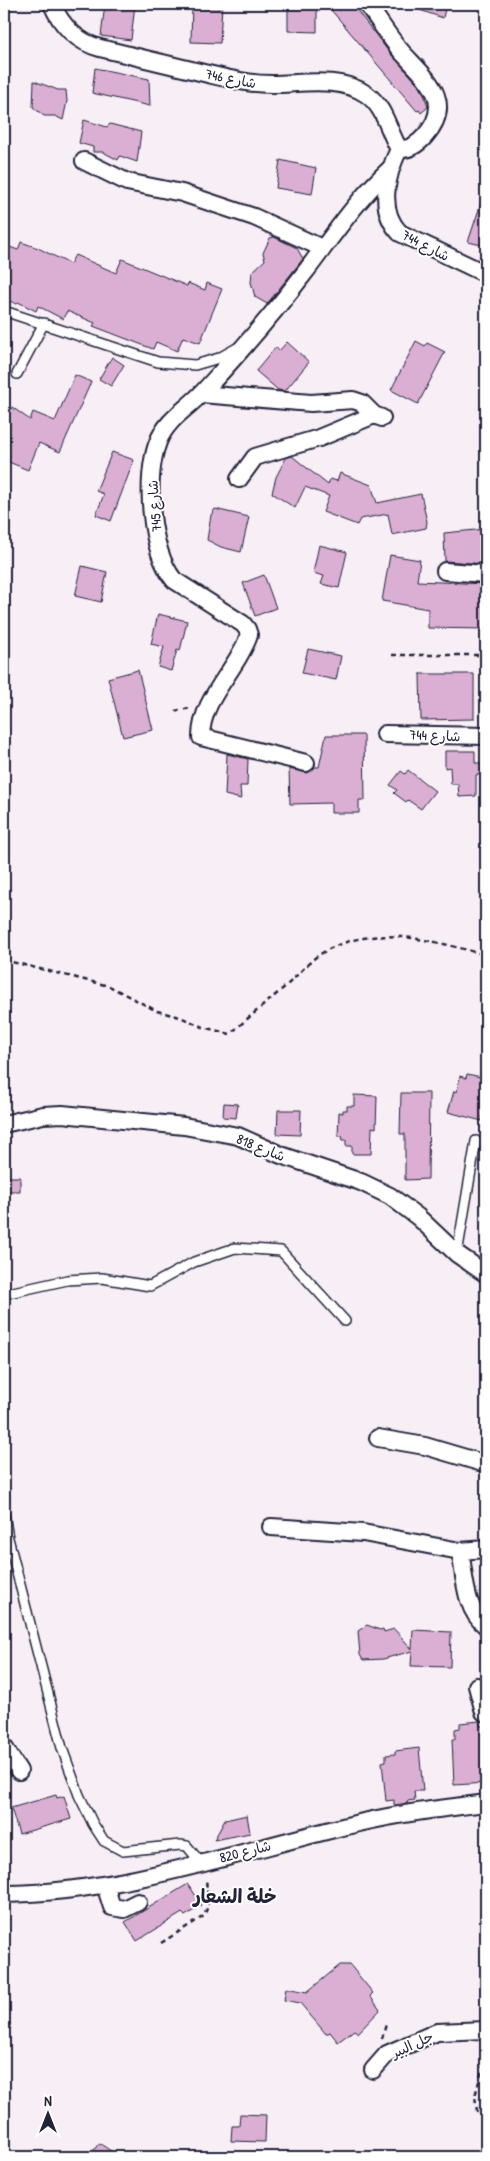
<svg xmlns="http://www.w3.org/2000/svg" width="490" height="2161" font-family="'Patrick Hand','Playpen Sans Arabic',sans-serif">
<rect width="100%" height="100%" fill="#f8eff6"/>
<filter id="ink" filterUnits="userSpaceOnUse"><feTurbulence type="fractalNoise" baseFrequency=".02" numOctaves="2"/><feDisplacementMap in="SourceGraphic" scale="10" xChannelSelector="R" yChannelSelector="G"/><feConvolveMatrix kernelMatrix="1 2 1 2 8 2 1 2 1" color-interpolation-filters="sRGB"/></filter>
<g filter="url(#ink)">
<g fill="#daafd3" stroke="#22223b">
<polygon points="105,4 135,4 131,40 101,36"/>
<polygon points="192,4 222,4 220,43 191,42"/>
<polygon points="288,4 317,4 317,32 288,31"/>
<polygon points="326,4 352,4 389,52 419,85 424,94 428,107 421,113 419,110 417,111"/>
<polygon points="408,4 446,4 443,18 408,6"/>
<polygon points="95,68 149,79 150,106 92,93"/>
<polygon points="34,81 58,90 66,90 67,101 63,120 55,116 44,116 33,107"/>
<polygon points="84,120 107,127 110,124 141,132 137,162 120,156 118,160 103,152 93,152 93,147 79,143"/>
<polygon points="280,160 316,168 312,194 276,188"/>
<polygon points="484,194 486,195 486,246 468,242"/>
<polygon points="274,237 297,248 303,259 267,304 255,297 251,282 252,272 265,260 263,253 270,238"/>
<polygon points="21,242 38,248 70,264 75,255 116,273 122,259 187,286 188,283 205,290 207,283 222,289 200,343 183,337 177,351 156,342 153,349 93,326 95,323 67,311 63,319 38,306 36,311 18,302 17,304 4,299 4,245 18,250"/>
<polygon points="416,341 425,346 427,343 445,352 418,404 391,390"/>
<polygon points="287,342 309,362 285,391 278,390 256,371 276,347 279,351"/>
<polygon points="112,357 124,365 111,386 99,379"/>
<polygon points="75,375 91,382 60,452 39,443 28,470 4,460 4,405 11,410 12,407 30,420 33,412 55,421"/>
<polygon points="112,452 134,460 111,521 96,515 104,494 96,491"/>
<polygon points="292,456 328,485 330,479 337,481 340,473 371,485 377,503 421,494 427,522 426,528 392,535 388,514 360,519 357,525 323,512 329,496 305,487 295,508 272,493 276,477 286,458"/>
<polygon points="215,509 249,517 241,552 221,547 207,540 211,515"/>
<polygon points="486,529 486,564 445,561 444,533"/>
<polygon points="319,545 347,552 339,588 321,584 324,576 313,573"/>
<polygon points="390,555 420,560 417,581 486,584 486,629 428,628 428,609 382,601"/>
<polygon points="82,566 107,572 101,602 75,596"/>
<polygon points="264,575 276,608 255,616 243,583"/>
<polygon points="158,614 187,621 180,651 177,650 171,671 158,667 164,647 151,644"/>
<polygon points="308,649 341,656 336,680 302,673"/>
<polygon points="138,670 153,730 123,737 108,678"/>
<polygon points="420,674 474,674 474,719 421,720"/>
<polygon points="326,735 364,735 365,800 359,800 359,813 331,813 331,803 290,804 289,769 308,773 315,767 319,767"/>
<polygon points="445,751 475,751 475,763 482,763 482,774 476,775 476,796 459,797 458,784 451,784 450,767 445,768"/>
<polygon points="227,754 248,759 247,786 240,786 241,799 225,795"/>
<polygon points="408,770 435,791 421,809 408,800 406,802 394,793 397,790 390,785 401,771 405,774"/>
<polygon points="467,1074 486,1078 486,1102 482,1121 448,1112 454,1091 457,1092 460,1076 466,1078"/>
<polygon points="401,1093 429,1093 428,1179 405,1180 405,1134 400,1134"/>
<polygon points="354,1095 377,1096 376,1128 372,1127 371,1154 352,1154 352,1146 346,1146 346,1140 342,1140 343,1136 338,1136 339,1112 343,1113 343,1110 347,1110 347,1106 354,1106"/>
<polygon points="224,1103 238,1104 236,1118 223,1117"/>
<polygon points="278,1110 301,1110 300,1135 277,1134"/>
<rect x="6" y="1177" width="14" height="14"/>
<polygon points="367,1625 380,1630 383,1629 384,1632 394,1629 412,1649 413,1630 451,1632 450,1667 411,1666 412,1651 383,1659 363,1660 360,1655 358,1631"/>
<polygon points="480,1721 480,1726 485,1726 486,1734 486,1783 454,1785 452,1739 455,1739 455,1729 460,1728 460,1723"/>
<polygon points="419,1748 423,1791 414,1791 415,1800 407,1801 408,1803 394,1805 394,1800 386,1801 382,1762 386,1761 386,1755 395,1754 395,1751"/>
<polygon points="56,1795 57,1798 64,1796 71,1819 19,1834 11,1808"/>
<polygon points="247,1815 250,1833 214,1840 225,1820"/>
<polygon points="188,1884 202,1905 185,1916 182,1913 137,1941 125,1922"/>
<polygon points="340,1965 350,1965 373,1993 370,1996 380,2010 358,2033 354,2030 338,2042 330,2032 326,2034 300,2003 284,2000 286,1988 307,1992"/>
<polygon points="240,2114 266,2115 265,2142 231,2141 232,2126 239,2126"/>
<polygon points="99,2143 120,2157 89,2157"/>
</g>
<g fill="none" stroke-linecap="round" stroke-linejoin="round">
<g stroke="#22223b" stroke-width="12">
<g id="lane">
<polyline points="4,311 158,362 195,365 219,358 237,348"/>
<polyline points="17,374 44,323"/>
<polyline points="457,1254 476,1141"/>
<polyline points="4,1294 67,1280 102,1278 150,1286 194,1262 235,1248 281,1251 345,1321"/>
<polyline points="4,1514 8,1538 62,1748 79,1795 93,1824 104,1841 123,1851 180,1845 187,1846 201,1863"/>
</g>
</g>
<g stroke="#22223b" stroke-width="20">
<g id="street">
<path d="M52,4C61,25 77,42 100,48C136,57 172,65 208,74C229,79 249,84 272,84C301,84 339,76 366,94C385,107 388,130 399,149C387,174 377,210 400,233L486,274"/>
<path d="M367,4C378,19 389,37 401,51C423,76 457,100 425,136C418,144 410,150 399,149"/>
<polyline points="84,161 127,182 182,193 254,217 322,248"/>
<polyline points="201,394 311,403 353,400 362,403 374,415 382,418"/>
<polyline points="239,479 255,457 319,438 374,415"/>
<polyline points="445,571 486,574"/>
<polyline points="385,734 486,736"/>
<path d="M306,763L201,737C201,706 224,682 239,656C243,649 247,642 249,635L247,629L243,624L174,580C150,551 144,477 158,442C166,420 188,408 203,392C239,353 274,313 306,271C332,237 358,198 390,169"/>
<polyline points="4,1124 43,1115 62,1114 184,1126 238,1136 281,1155 361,1182 390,1196 418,1217 457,1254 486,1274"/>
<polyline points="378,1438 425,1446 486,1464"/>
<polyline points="271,1527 363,1533 460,1551 486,1549"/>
<path d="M460,1551C465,1576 464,1609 486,1626"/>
<polyline points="477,1686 484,1712 486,1713"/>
<polyline points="4,1747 19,1771"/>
<polyline points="105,1885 112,1907 124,1909 138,1902"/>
<path d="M4,1894C124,1893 243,1850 359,1823C401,1813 444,1808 486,1803"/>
<polyline points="373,2070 387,2054 437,2032 486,2030"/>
</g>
</g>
<g stroke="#22223b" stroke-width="2.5" stroke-dasharray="5 4" stroke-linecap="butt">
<polyline points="392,655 486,655"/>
<polyline points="175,711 191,708"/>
<path d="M4,960L109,986L157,1011L180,1017L203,1027L230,1034C249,1017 269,1001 288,984C299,974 310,960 322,953C373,922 434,941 486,955"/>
<polyline points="161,1943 204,1916 208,1906 206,1878"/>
<polyline points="382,2039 386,2024"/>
<polyline points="485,2117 477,2111 475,2096 486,2056"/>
</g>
<use href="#lane" stroke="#fff" stroke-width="9"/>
<use href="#street" stroke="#fff" stroke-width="16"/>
</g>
</g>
<g text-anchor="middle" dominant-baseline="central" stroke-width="4" stroke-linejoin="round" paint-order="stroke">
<g font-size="14" fill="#22223b" stroke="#fff">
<text transform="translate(231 78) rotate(11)">شارع 746</text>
<text transform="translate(426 245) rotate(27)">شارع 744</text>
<text transform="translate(154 506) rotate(-95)">شارع 745</text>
<text transform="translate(435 735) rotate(2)">شارع 744</text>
<text transform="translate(261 1147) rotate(22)">شارع 818</text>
<text transform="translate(245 1851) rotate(-14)">شارع 820</text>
<text transform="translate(412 2044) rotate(-25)">جل البير</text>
</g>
<g font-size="19" font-weight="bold" fill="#22223b" stroke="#fff">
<text x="235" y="1896">خلة الشعار</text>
</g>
</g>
<rect width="490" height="2161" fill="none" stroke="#fff" stroke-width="20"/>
<rect x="10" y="10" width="470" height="2141" fill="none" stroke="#22223b" stroke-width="2" filter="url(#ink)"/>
<g transform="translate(48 2114)" stroke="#ffffff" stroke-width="4" paint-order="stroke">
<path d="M0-4L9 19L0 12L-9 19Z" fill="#22223b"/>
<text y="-8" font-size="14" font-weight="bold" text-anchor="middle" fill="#22223b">N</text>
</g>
</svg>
